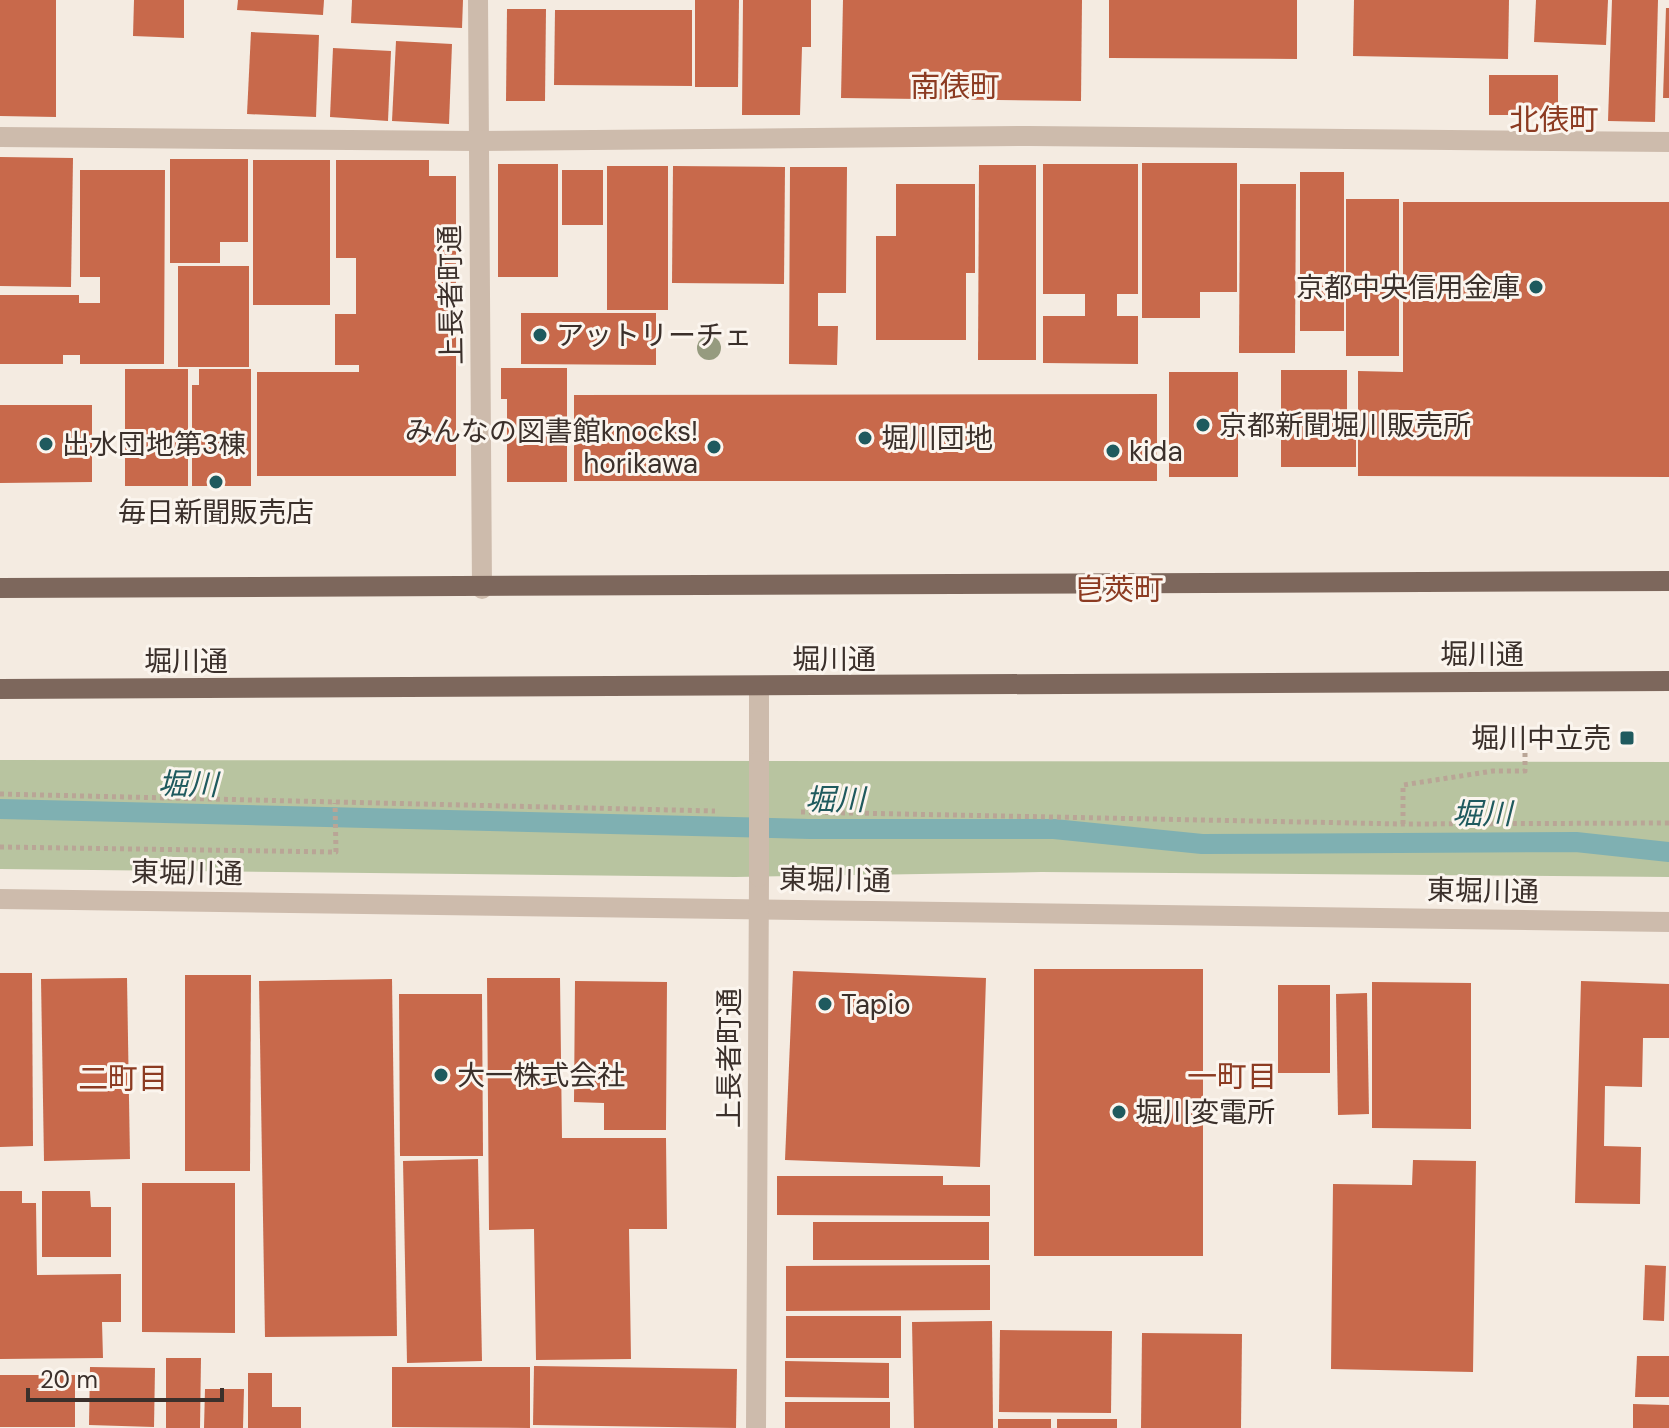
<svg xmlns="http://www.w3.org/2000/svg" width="1669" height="1428" font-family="'DM Sans','Noto Sans JP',sans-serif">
<rect width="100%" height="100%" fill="#f4ebe1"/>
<polygon fill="#b8c4a0" points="0,760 1669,762 1669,877 1041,872 735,877 0,869"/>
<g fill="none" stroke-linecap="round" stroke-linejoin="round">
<polyline stroke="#7fb0b2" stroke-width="20" points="0,809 810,829 1054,829 1202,844 1576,842 1669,852"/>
</g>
<g fill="#c8694b">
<polygon points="0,0 56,0 56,117 0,116"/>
<polygon points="134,0 184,0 184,38 133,36"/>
<polygon points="238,0 324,0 323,15 237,10"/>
<polygon points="352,0 463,0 462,28 351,23"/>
<polygon points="695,0 739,0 738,87 695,87"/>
<polygon points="743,0 811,0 811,47 802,47 800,115 742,115"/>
<polygon points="843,0 1082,0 1081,101 841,98"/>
<polygon points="1109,0 1297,0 1297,59 1109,58"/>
<polygon points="1354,0 1509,0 1508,59 1353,56"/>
<polygon points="1536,0 1608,0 1606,45 1534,42"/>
<polygon points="1612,0 1658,0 1655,122 1608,121"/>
<polygon points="1666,8 1669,8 1669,98 1663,98"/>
<polygon points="507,9 546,9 545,101 506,101"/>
<polygon points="555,10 692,10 692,86 554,85"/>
<polygon points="251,32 319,35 316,117 247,114"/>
<polygon points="396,41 452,44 449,124 392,121"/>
<polygon points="333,48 391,51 388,121 330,117"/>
<rect x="1489" y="75" width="69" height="40"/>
<polygon points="0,157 73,158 71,287 0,286"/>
<polygon points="170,159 248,159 248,242 220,242 220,263 170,263"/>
<rect x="253" y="160" width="77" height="145"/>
<polygon points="336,160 429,160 429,176 456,176 456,476 257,476 257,372 359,372 359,365 335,365 335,314 356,314 356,258 336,258"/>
<polygon points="1142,163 1237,163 1237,292 1200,292 1200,318 1142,318"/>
<rect x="498" y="164" width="60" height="113"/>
<polygon points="1043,164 1138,164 1138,294 1117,294 1117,316 1138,316 1138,364 1043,363 1043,316 1085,316 1085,294 1043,294"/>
<polygon points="979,165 1036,165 1036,360 978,360"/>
<rect x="607" y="166" width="61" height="144"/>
<polygon points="673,166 785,167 784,284 672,283"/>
<polygon points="790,167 847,167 846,293 818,293 818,326 838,326 837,365 789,364"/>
<polygon points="80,170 165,170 164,364 80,364 80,355 63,355 63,364 0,364 0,295 79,295 79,303 100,303 100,277 80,277"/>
<rect x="562" y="170" width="41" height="55"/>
<rect x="1300" y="172" width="44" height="159"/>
<polygon points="896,184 975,184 975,273 966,273 966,340 876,340 876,236 896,236"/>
<polygon points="1240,184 1296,184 1295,353 1239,353"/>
<rect x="1346" y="199" width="53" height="157"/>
<polygon points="1403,202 1669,202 1669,477 1358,476 1358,371 1403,372"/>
<rect x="178" y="266" width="71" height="101"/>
<polygon points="521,313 656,313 656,365 521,364"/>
<polygon points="501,368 567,368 567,482 507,482 507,399 501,399"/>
<rect x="125" y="369" width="63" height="117"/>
<polygon points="199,369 251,369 251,486 192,486 192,385 199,385"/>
<polygon points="1281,370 1347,370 1347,422 1356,422 1356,467 1281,467"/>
<rect x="1169" y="372" width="69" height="105"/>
<polygon points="1157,394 1157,481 574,481 574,395"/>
<polygon points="0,405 92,405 92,482 0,483"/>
<rect x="1034" y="969" width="169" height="287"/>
<polygon points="793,971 986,978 980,1167 785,1160"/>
<polygon points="0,973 32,973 33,1146 0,1147"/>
<polygon points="185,975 251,975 250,1171 185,1171"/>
<polygon points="127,978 130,1159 44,1161 41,979"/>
<polygon points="487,978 560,978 562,1138 666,1138 667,1229 629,1229 631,1359 536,1360 534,1229 489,1230"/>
<polygon points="392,979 397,1336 265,1337 259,981"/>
<polygon points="575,981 667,982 666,1130 604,1130 604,1103 574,1102"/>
<polygon points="1581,981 1669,984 1669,1038 1643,1038 1642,1087 1605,1086 1604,1146 1641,1147 1640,1204 1575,1203"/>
<polygon points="1372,982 1471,983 1471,1129 1372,1128"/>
<rect x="1278" y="985" width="52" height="88"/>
<polygon points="1367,993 1369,1114 1338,1115 1336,994"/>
<polygon points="399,994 482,994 483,1156 400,1156"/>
<polygon points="478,1159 482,1361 407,1363 403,1161"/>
<polygon points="1413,1160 1476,1161 1473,1372 1331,1369 1333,1184 1412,1185"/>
<polygon points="777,1176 943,1176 943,1185 990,1185 990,1216 777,1215"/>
<polygon points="142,1183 235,1183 235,1333 142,1332"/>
<polygon points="0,1191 22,1191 22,1203 36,1203 37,1275 121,1274 121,1322 102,1322 103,1358 0,1359"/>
<polygon points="42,1191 90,1191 91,1207 111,1207 111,1257 42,1257"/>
<rect x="813" y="1222" width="176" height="38"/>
<polygon points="990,1265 990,1310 786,1311 786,1266"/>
<polygon points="1645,1265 1666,1266 1664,1321 1643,1320"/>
<rect x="786" y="1316" width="115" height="42"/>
<polygon points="992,1321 993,1428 914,1428 912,1322"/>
<polygon points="1000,1330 1112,1331 1111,1413 999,1412"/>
<polygon points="1142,1333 1242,1334 1241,1428 1141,1428"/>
<polygon points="1637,1356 1669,1356 1669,1397 1635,1397"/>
<polygon points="166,1358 201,1358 200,1428 166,1428"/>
<polygon points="785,1361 889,1363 889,1398 785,1397"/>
<polygon points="534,1366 737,1369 736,1428 533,1425"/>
<polygon points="90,1367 155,1368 154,1427 89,1425"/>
<polygon points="392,1367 530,1367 530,1428 392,1427"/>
<polygon points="248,1373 272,1373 272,1407 301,1407 301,1428 248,1428"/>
<rect x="0" y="1375" width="75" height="52"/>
<polygon points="205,1389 244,1389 243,1428 204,1428"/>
<rect x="785" y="1402" width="105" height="26"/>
<polygon points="1633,1404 1669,1405 1669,1428 1633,1428"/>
<rect x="998" y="1419" width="53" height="9"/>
<rect x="1057" y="1419" width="60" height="9"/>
</g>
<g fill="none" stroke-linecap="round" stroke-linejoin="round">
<g stroke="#b9a596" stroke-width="5" stroke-dasharray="4 4" stroke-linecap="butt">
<polyline points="0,794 715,811"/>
<polyline points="801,812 1403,824 1669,823"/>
<polyline points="1403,824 1403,785 1493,771 1525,771 1525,751"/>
<polyline points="0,847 336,852 335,803"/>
</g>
<g stroke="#cdbbac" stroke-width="20">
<polyline points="478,0 482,589"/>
<polyline points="0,137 477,141 1029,136 1669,142"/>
<polyline points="759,688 759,761"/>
<polyline points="0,899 1669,922"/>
<polyline points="756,1428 759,877"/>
</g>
<g stroke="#7d675c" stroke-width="20">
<polyline points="0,588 1669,581"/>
<polyline points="0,689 1669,681"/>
</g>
<polyline stroke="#cdbbac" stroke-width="20" points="759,761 759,877"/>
</g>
<circle fill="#969b7f" cx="709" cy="348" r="12"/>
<g fill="#1f5a5e" stroke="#fbf5ee" stroke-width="3">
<circle cx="1536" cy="287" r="8"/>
<circle cx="540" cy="335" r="8"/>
<circle cx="1203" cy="425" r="8"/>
<circle cx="865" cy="438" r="8"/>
<circle cx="46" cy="444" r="8"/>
<circle cx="714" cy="447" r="8"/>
<circle cx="1113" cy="451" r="8"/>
<circle cx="216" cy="482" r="8"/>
<rect x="1619" y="730" width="16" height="16" rx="4"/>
<circle cx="825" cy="1004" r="8"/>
<circle cx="441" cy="1075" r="8"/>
<circle cx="1119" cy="1112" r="8"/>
</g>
<g text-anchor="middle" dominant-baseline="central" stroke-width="6" stroke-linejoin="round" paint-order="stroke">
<g font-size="28" fill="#3b302b" stroke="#fbf5ee" text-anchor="start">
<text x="1520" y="287" text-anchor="end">京都中央信用金庫</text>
<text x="556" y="335">アットリーチェ</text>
<text x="1219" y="425">京都新聞堀川販売所</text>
<text x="698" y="431" text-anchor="end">みんなの図書館knocks!<tspan x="698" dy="32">horikawa</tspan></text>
<text x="881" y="438">堀川団地</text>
<text x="62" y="444">出水団地第3棟</text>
<text x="1129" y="451">kida</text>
<text x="216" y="512" text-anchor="middle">毎日新聞販売店</text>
<text x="1611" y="738" text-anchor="end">堀川中立売</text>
<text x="841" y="1004">Tapio</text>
<text x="457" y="1075">大一株式会社</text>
<text x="1135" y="1112">堀川変電所</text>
</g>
<g font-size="28" fill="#3b302b" stroke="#fbf5ee">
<text transform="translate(451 295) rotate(-91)">上長者町通</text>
<text x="1482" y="654">堀川通</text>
<text x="834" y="659">堀川通</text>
<text x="186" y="661">堀川通</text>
<text transform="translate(187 873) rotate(1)">東堀川通</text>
<text transform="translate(835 880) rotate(1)">東堀川通</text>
<text transform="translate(1483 891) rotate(1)">東堀川通</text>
<text transform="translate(729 1058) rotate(-90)">上長者町通</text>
</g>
<g font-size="30" fill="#8c3b22" stroke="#fbf5ee">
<text x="955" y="86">南俵町</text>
<text x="1554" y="119">北俵町</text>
<text x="1119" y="589">皀莢町</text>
<text x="1232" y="1076">一町目</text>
<text x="123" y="1078">二町目</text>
</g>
<g font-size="30" font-style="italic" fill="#1f5a5e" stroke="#fbf5ee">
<text transform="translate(188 784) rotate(1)">堀川</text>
<text x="835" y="799">堀川</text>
<text x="1482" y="813">堀川</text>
</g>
</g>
<path d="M28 1388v12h194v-12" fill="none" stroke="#3b302b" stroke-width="4"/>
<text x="40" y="1388" font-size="24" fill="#3b302b" stroke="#fbf5ee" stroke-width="6" paint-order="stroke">20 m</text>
</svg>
